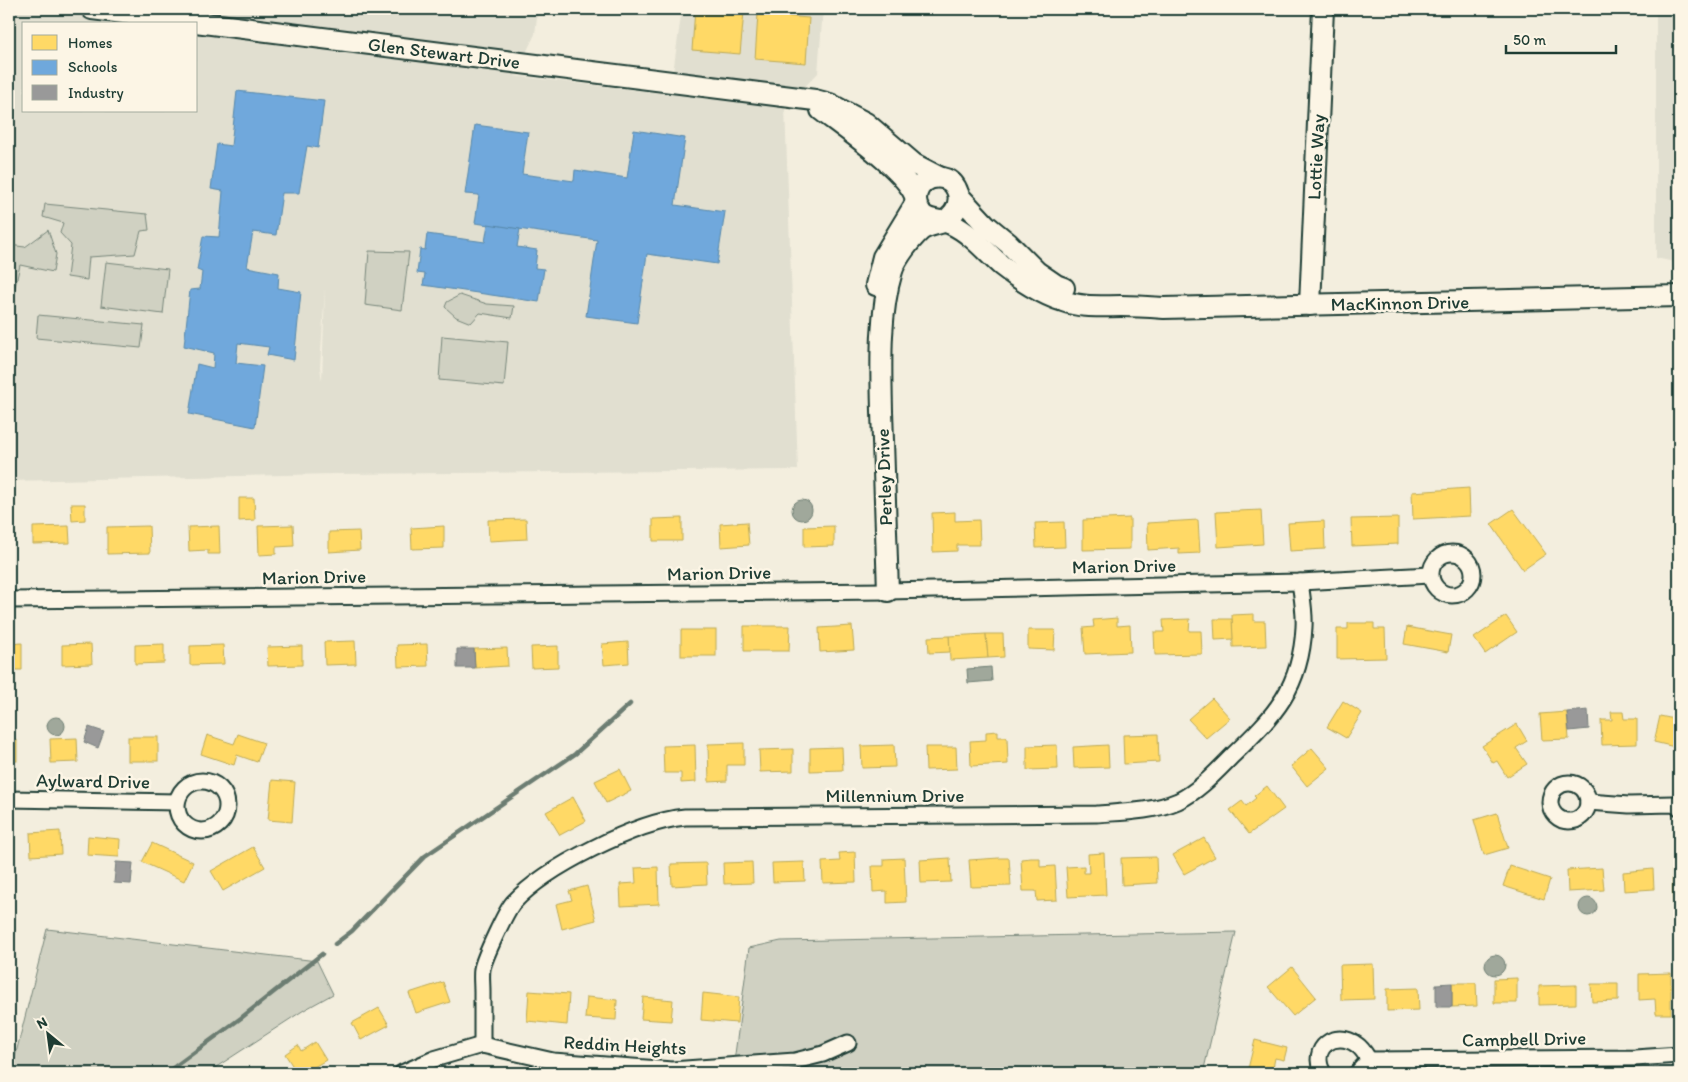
<svg xmlns="http://www.w3.org/2000/svg" width="1688" height="1082" font-family="Itim,sans-serif">
<rect width="100%" height="100%" fill="#f3eede"/>
<filter id="ink" filterUnits="userSpaceOnUse"><feTurbulence type="fractalNoise" baseFrequency=".02" numOctaves="2"/><feDisplacementMap in="SourceGraphic" scale="10" xChannelSelector="R" yChannelSelector="G"/><feConvolveMatrix kernelMatrix="1 2 1 2 8 2 1 2 1" color-interpolation-filters="sRGB"/></filter>
<g filter="url(#ink)">
<g fill="#e1dfd0" fill-rule="evenodd">
<path d="M9,9H538L535,34L515,76L670,94L682,9H823L818,73L785,107L798,470L335,474L9,481ZM24,24H196V111H24ZM325,289L322,381L320,367Z"/>
<polygon points="1656,9 1679,9 1679,263 1656,258"/>
</g>
<g fill="#d0d1c2" stroke="#78877b">
<polygon points="45,204 147,214 149,230 141,231 135,254 89,257 87,280 67,277 71,245 60,233 63,223 43,217"/>
<polygon points="48,230 56,254 53,272 20,265 9,314 9,245 25,247"/>
<polygon points="369,251 409,252 402,310 365,305"/>
<polygon points="106,262 168,269 163,314 101,306"/>
<polygon points="460,295 487,304 514,306 512,318 480,313 471,323 456,317 445,307 447,302"/>
<polygon points="38,315 144,325 141,348 36,338"/>
<polygon points="442,336 508,342 504,386 439,380"/>
<polygon points="47,929 317,961 333,994 304,1010 207,1073 11,1073"/>
<polygon points="1236,932 1203,1073 744,1073 734,1062 749,948 781,941"/>
</g>
<g fill="#a0a89b" stroke="#6c7d72">
<circle cx="802" cy="510" r="10"/>
<polygon points="991,667 992,681 968,683 967,669"/>
<circle cx="56" cy="726" r="9"/>
<circle cx="1588" cy="907" r="9"/>
<circle cx="1495" cy="965" r="10"/>
</g>
<g fill="#ffd966" stroke="#bcaa57">
<polygon points="695,9 744,12 740,54 692,50"/>
<polygon points="758,14 809,18 806,63 755,59"/>
<polygon points="1469,488 1470,516 1413,519 1412,492"/>
<polygon points="239,498 254,498 255,520 239,521"/>
<polygon points="71,504 85,504 85,520 72,521"/>
<polygon points="1513,509 1546,554 1523,570 1491,524"/>
<polygon points="1261,510 1263,544 1218,547 1216,512"/>
<polygon points="955,512 955,521 979,520 980,545 957,545 957,551 933,552 932,513"/>
<polygon points="682,518 682,541 653,541 653,519"/>
<polygon points="1130,518 1130,549 1083,550 1083,520"/>
<polygon points="1398,518 1398,544 1352,546 1351,519"/>
<polygon points="526,519 527,539 489,541 488,520"/>
<polygon points="1198,520 1200,553 1179,554 1179,548 1148,550 1147,523"/>
<polygon points="1324,521 1325,549 1290,551 1288,523"/>
<polygon points="747,522 749,545 721,547 720,524"/>
<polygon points="1064,522 1065,547 1036,548 1035,523"/>
<polygon points="293,525 294,546 276,547 276,554 259,555 258,526"/>
<polygon points="69,526 70,543 33,544 33,527"/>
<polygon points="149,526 150,553 107,554 107,527"/>
<polygon points="219,526 220,554 208,554 208,550 189,551 188,527"/>
<polygon points="444,526 444,548 412,549 411,528"/>
<polygon points="834,526 834,546 804,547 804,527"/>
<polygon points="359,531 360,550 329,552 329,532"/>
<polygon points="1254,614 1254,621 1265,621 1266,646 1233,647 1232,615"/>
<polygon points="1506,616 1517,632 1485,654 1474,638"/>
<polygon points="1117,618 1117,626 1130,625 1131,652 1085,654 1083,628 1094,627 1093,620"/>
<polygon points="1190,619 1189,631 1201,631 1202,654 1155,655 1154,632 1164,632 1163,620"/>
<polygon points="1214,619 1232,619 1233,639 1215,640"/>
<polygon points="1348,623 1374,623 1374,629 1385,629 1386,658 1337,659 1337,629 1348,629"/>
<polygon points="744,626 790,626 789,651 744,651"/>
<polygon points="852,626 854,650 820,652 819,628"/>
<polygon points="1407,627 1451,635 1448,652 1404,644"/>
<rect x="681" y="630" width="35" height="26"/>
<polygon points="1028,630 1055,630 1054,650 1028,649"/>
<polygon points="986,634 988,658 950,660 949,636"/>
<polygon points="986,634 1003,634 1004,657 988,658"/>
<polygon points="949,636 950,652 929,653 928,637"/>
<polygon points="355,641 356,664 325,665 324,642"/>
<polygon points="628,642 629,663 604,665 602,644"/>
<polygon points="22,643 22,670 9,670 9,644"/>
<polygon points="91,644 92,664 62,665 62,645"/>
<polygon points="164,644 164,663 135,664 135,645"/>
<polygon points="427,644 428,666 398,667 397,645"/>
<polygon points="223,645 224,664 190,665 190,646"/>
<polygon points="302,646 302,665 268,666 267,647"/>
<polygon points="558,646 558,667 532,668 531,647"/>
<polygon points="507,648 508,666 475,668 474,649"/>
<polygon points="1212,698 1230,718 1206,738 1188,719"/>
<polygon points="1343,701 1362,713 1346,738 1327,727"/>
<polygon points="1567,712 1569,739 1542,740 1540,714"/>
<polygon points="1611,712 1623,712 1624,719 1637,719 1637,744 1602,745 1601,720 1612,720"/>
<polygon points="1660,716 1679,720 1679,748 1654,742"/>
<polygon points="1517,724 1527,741 1516,748 1527,764 1507,777 1497,761 1493,763 1482,746"/>
<polygon points="998,731 998,737 1007,737 1008,764 971,766 970,741 986,740 986,732"/>
<polygon points="238,734 264,743 257,762 237,755 234,765 201,754 207,735 234,744"/>
<polygon points="1158,734 1159,762 1124,764 1123,735"/>
<rect x="128" y="737" width="30" height="24"/>
<polygon points="77,738 78,762 51,763 50,739"/>
<rect x="9" y="740" width="8" height="21"/>
<polygon points="744,743 744,765 727,765 727,781 709,782 708,744"/>
<polygon points="695,745 696,782 681,783 681,773 664,773 663,746"/>
<polygon points="894,745 895,767 862,768 861,746"/>
<polygon points="1057,745 1058,769 1027,770 1027,746"/>
<polygon points="1108,745 1109,767 1074,768 1073,747"/>
<polygon points="842,747 843,770 810,771 810,748"/>
<polygon points="925,747 956,747 957,769 926,770"/>
<polygon points="1312,748 1329,768 1307,786 1291,766"/>
<polygon points="793,749 793,771 760,772 759,750"/>
<polygon points="620,769 631,791 606,803 595,781"/>
<polygon points="272,780 295,782 292,822 268,820"/>
<polygon points="1267,786 1284,809 1249,834 1230,810 1242,801 1246,806 1256,798 1254,796"/>
<polygon points="573,797 586,821 560,835 546,812"/>
<polygon points="1497,813 1508,848 1484,855 1474,820"/>
<polygon points="60,831 61,854 31,856 30,833"/>
<polygon points="88,836 120,839 119,857 87,855"/>
<polygon points="1204,838 1215,857 1184,874 1173,855"/>
<polygon points="152,843 193,862 184,881 142,862"/>
<polygon points="253,847 265,867 223,891 211,871"/>
<polygon points="855,852 856,882 823,883 822,862 840,861 839,853"/>
<polygon points="1104,853 1106,895 1068,897 1066,867 1084,866 1084,873 1089,873 1088,854"/>
<polygon points="1156,857 1157,883 1122,885 1121,858"/>
<polygon points="904,858 906,902 887,903 887,891 873,892 872,866 884,866 884,859"/>
<polygon points="950,858 951,882 921,883 920,860"/>
<polygon points="999,858 1009,858 1011,886 971,887 969,860"/>
<polygon points="1031,858 1040,858 1040,867 1055,866 1057,900 1037,901 1036,891 1023,891 1021,859"/>
<polygon points="752,862 753,883 724,884 723,863"/>
<polygon points="804,862 805,881 773,882 772,863"/>
<polygon points="706,863 707,884 672,886 671,864"/>
<polygon points="1510,866 1550,879 1544,899 1503,886"/>
<polygon points="1672,866 1679,866 1679,905 1673,905"/>
<polygon points="658,867 659,904 621,906 620,884 636,883 635,868"/>
<polygon points="1602,868 1604,890 1568,892 1567,870"/>
<polygon points="1653,869 1654,889 1624,891 1623,872"/>
<polygon points="587,886 596,920 562,929 556,904 572,900 569,891"/>
<polygon points="1373,964 1374,999 1341,1000 1340,965"/>
<polygon points="1292,967 1316,997 1293,1016 1268,987"/>
<polygon points="1671,973 1671,1014 1656,1014 1655,999 1639,1000 1639,974"/>
<polygon points="1517,978 1517,1003 1494,1003 1494,979"/>
<polygon points="443,982 450,1002 416,1013 409,993"/>
<polygon points="1452,983 1476,983 1477,1006 1452,1007"/>
<polygon points="1591,984 1618,984 1618,1001 1592,1002"/>
<polygon points="1576,985 1576,1004 1539,1005 1539,986"/>
<polygon points="1418,988 1419,1010 1387,1011 1387,989"/>
<polygon points="529,991 569,994 567,1025 527,1021"/>
<polygon points="703,993 739,997 737,1023 701,1020"/>
<polygon points="587,997 617,1000 616,1020 585,1018"/>
<polygon points="643,997 673,1000 671,1021 641,1019"/>
<polygon points="379,1008 389,1025 361,1040 352,1023"/>
<polygon points="1255,1040 1287,1048 1284,1060 1275,1058 1272,1073 1247,1073"/>
<polygon points="315,1042 326,1060 304,1073 297,1073 285,1054 298,1045 301,1051"/>
</g>
<g fill="#6fa8dc" stroke="#5788aa">
<polygon points="237,91 324,101 318,148 307,146 299,193 282,193 276,235 253,232 247,267 279,273 278,288 301,292 294,360 267,355 269,347 238,343 236,363 263,366 255,427 189,414 197,364 213,368 214,353 184,346 190,290 200,289 202,272 197,270 203,236 219,237 223,191 211,189 217,144 231,146"/>
<polygon points="475,125 528,132 522,174 574,181 575,170 627,178 634,130 685,138 675,205 725,212 717,264 647,254 637,323 586,316 597,240 475,223 479,195 465,194"/>
<polygon points="488,224 520,229 517,247 537,250 535,268 544,269 539,302 423,285 425,274 417,273 420,249 425,250 427,234 485,242"/>
</g>
<g fill="#999" stroke="#747d7b">
<polygon points="457,649 474,649 475,668 457,668"/>
<polygon points="1588,710 1589,729 1569,731 1567,712"/>
<polygon points="89,727 104,732 98,748 84,742"/>
<polygon points="116,862 133,863 131,884 114,883"/>
<polygon points="1452,983 1452,1007 1436,1007 1436,984"/>
</g>
<g fill="none" stroke-linecap="round" stroke-linejoin="round">
<g stroke="#6c7d72" stroke-width="4.5">
<polyline points="335,944 352,931 425,856 575,754 630,704"/>
<polyline points="166,1073 241,1018 322,954"/>
</g>
<g stroke="#1f3d34" stroke-width="19">
<g id="street">
<circle cx="1452" cy="574" r="21"/>
<polyline points="9,600 888,591 1300,582 1430,575"/>
<circle cx="202" cy="806" r="25"/>
<circle cx="1569" cy="802" r="19"/>
<polyline points="9,799 177,802"/>
<polyline points="1588,802 1629,805 1673,804 1679,807"/>
<path d="M482,1045C482,1027 482,1009 482,992C482,984 481,976 482,969C484,958 506,911 513,903C546,867 636,822 685,817L1096,814C1123,812 1152,812 1178,801C1199,791 1217,771 1233,755C1275,715 1301,688 1304,627C1305,613 1302,597 1300,582"/>
<polyline points="402,1073 434,1059 482,1045 553,1061 672,1070 795,1061 823,1054 848,1043"/>
<path d="M1323,1073C1309,1048 1335,1029 1357,1045C1362,1048 1366,1055 1369,1060"/>
<polyline points="1357,1073 1369,1060 1635,1058 1679,1055"/>
</g>
</g>
<g stroke="#1f3d34" stroke-width="24">
<g id="secondary">
<polyline points="92,9 815,100 830,104 866,123 914,164 939,177"/>
<path d="M821,110C844,128 909,172 916,199"/>
<polyline points="959,196 986,225 1008,243 1037,272 1056,285 1064,288"/>
<polyline points="876,285 883,257 914,206 916,199"/>
<polyline points="1310,305 1323,9"/>
<path d="M888,591C886,531 884,471 882,411C881,366 879,314 892,271C896,258 911,239 921,230C928,225 936,225 943,222C953,216 961,206 958,193C956,187 952,181 946,179C936,175 924,179 919,188C914,197 916,207 922,214C930,222 941,219 951,224C971,233 986,252 1002,266C1018,279 1043,295 1063,301C1082,308 1101,306 1121,306C1135,306 1150,307 1164,308L1679,296"/>
</g>
</g>
<use href="#street" stroke="#fcf5e5" stroke-width="15"/>
<use href="#secondary" stroke="#fcf5e5" stroke-width="20"/>
</g>
</g>
<g text-anchor="middle" dominant-baseline="central" stroke-width="5" stroke-linejoin="round" paint-order="stroke">
<g font-size="19" fill="#1f3d34" stroke="#fcf5e5">
<text transform="translate(444 53) rotate(7)">Glen Stewart Drive</text>
<text transform="translate(1316 157) rotate(-87)">Lottie Way</text>
<text transform="translate(1400 303) rotate(-1)">MacKinnon Drive</text>
<text transform="translate(884 477) rotate(-92)">Perley Drive</text>
<text transform="translate(1124 566) rotate(-1)">Marion Drive</text>
<text transform="translate(719 573) rotate(-1)">Marion Drive</text>
<text transform="translate(314 577) rotate(-1)">Marion Drive</text>
<text transform="translate(93 781) rotate(1)">Aylward Drive</text>
<text x="895" y="795">Millennium Drive</text>
<text transform="translate(1524 1039) rotate(-1)">Campbell Drive</text>
<text transform="translate(625 1045) rotate(3)">Reddin Heights</text>
</g>
</g>
<rect width="1688" height="1082" fill="none" stroke="#fcf5e5" stroke-width="30"/>
<rect x="15" y="15" width="1658" height="1052" fill="none" stroke="#1f3d34" stroke-width="2" filter="url(#ink)"/>
<rect x="22" y="22" width="175" height="90" fill="#fcf5e5" stroke="#a4ab9e"/>
<rect x="32" y="35" width="25" height="15" fill="#ffd966" stroke="#a4ab9e"/>
<text x="68" y="48" font-size="15" fill="#1f3d34">Homes</text>
<rect x="32" y="60" width="25" height="15" fill="#6fa8dc" stroke="#a4ab9e"/>
<text x="68" y="72" font-size="15" fill="#1f3d34">Schools</text>
<rect x="32" y="85" width="25" height="15" fill="#999999" stroke="#a4ab9e"/>
<text x="68" y="98" font-size="15" fill="#1f3d34">Industry</text>
<g transform="translate(48 1034) rotate(331)" stroke="#fcf5e5" stroke-width="4" paint-order="stroke">
<path d="M0-4L9 19L0 12L-9 19Z" fill="#1f3d34"/>
<text y="-8" font-size="14" font-weight="bold" text-anchor="middle" fill="#1f3d34">N</text>
</g>
<path d="M1506 45v8h110v-8" fill="none" stroke="#1f3d34" stroke-width="2.5"/>
<text x="1513" y="45" font-size="15" fill="#1f3d34" stroke="#fcf5e5" stroke-width="4" paint-order="stroke">50 m</text>
</svg>
